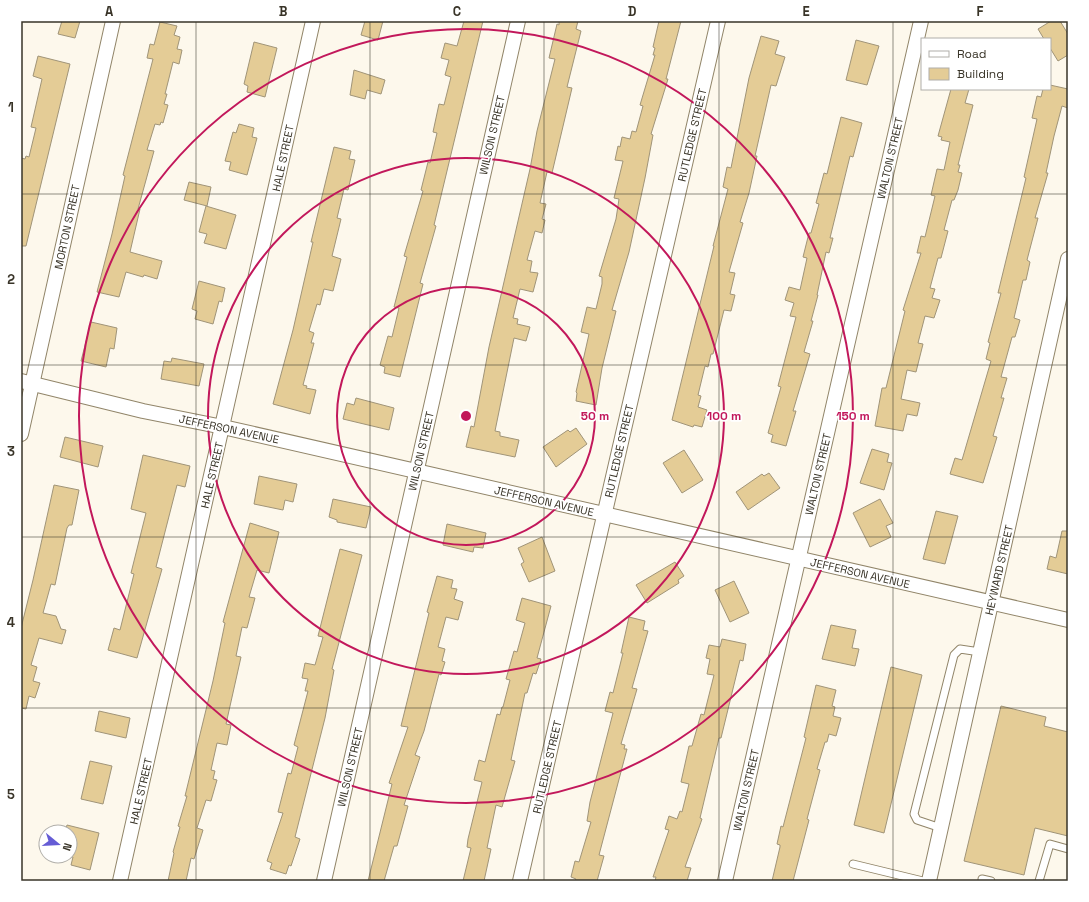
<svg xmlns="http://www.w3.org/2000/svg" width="1089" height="902" font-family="'Space Grotesk',sans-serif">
<rect width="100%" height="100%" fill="#fdf8ec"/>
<g fill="#e4cc96" stroke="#a09478">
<polygon points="62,21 80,21 75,38 58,34"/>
<polygon points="365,21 383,21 378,40 361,35"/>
<polygon points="464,21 483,21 434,225 436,226 420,283 423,284 400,377 384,373 385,367 380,365 388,336 392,337 399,308 394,307 407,257 404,256 423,191 421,190 428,162 430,163 437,133 433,132 439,104 444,105 451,77 445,75 449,60 441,58 445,43 457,46"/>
<polygon points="559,21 578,21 576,29 581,31 567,87 572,88 552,173 547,172 540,203 546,204 542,219 545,220 542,233 535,231 527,260 532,261 530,272 538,273 533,292 520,289 513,318 518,319 517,324 530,327 526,341 514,338 495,431 500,432 500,436 519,440 515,457 466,447 471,426 474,427 489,347 530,169 537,131 555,59 549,58 557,24 559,25"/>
<polygon points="659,21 681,21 666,79 668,79 651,134 653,135 645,178 629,252 612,310 616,311 602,368 596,405 576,401 577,393 576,392 589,334 581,332 587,307 596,309 602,284 602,277 599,276 616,219 619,199 614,198 623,161 615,160 618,146 620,147 622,137 630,139 632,131 636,132 643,106 640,105 655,55 653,55 655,48 653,47"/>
<polygon points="1051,21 1060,21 1068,34 1068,55 1058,61 1050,48 1050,39 1044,39 1038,29"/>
<polygon points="160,22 177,26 174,35 180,37 177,49 182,50 179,64 173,62 165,94 167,94 164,104 168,105 163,123 161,122 160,125 155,124 147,150 154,151 138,209 140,209 130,252 162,261 157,279 144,275 143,277 126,272 119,297 97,292 112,234 125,176 123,175 153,59 147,58 150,44 154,45"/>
<polygon points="761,36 779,41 775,54 785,57 776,86 771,85 755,156 757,156 749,193 740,222 743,223 729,272 735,273 730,294 735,295 731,311 724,310 713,354 711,354 708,367 705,366 698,395 701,396 698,407 707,410 702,427 694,425 693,427 672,420 714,246 713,246 728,189 723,187 727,167 731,168 749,78"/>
<polygon points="856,40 879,46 867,85 846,80"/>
<polygon points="254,42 277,48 265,97 247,92 248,86 244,84"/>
<polygon points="38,56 70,64 26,246 21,246 21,158 25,159 26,156 29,157 36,128 31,127 42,79 33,76"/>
<polygon points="354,70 385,80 381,94 367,90 365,99 350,95"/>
<polygon points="1050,85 1068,89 1068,108 1062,106 1054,136 1046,173 1048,173 1035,218 1038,218 1027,260 1030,262 1026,280 1023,280 1014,318 1020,320 1015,337 1012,337 1001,377 1007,378 1001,398 1004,398 993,436 997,437 983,483 950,474 955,458 962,460 991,361 986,359 990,343 988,342 1001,293 998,293 1026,178 1024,177 1037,119 1032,118 1037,96 1041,97 1043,89 1050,89"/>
<polygon points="951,89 969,89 965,103 973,105 958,165 960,165 958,172 962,173 958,190 954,200 952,200 944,230 948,231 941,258 938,258 930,288 935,289 932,298 940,300 934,318 925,316 918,343 923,344 916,372 907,370 901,399 920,403 917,416 907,414 903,431 875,426 882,388 886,388 905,311 903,310 921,253 917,253 921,236 925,237 935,196 931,195 937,169 944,170 950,142 941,140 942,137 938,136"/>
<polygon points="841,117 862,123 853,157 850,156 830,238 833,238 829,253 826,252 817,295 818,295 811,321 813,321 804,352 810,354 793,411 796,411 786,446 771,442 773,435 768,433 781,387 778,386 796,317 790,316 794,303 785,300 789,287 800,290 807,258 803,257 809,233 811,233 819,204 816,203 824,173 827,174"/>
<polygon points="239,124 254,128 252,137 257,138 247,175 229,170 231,162 225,161 233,132 236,133"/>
<polygon points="334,147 351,151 349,159 355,160 348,190 344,189 337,218 341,219 332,256 341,259 333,291 324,289 320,305 317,304 309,331 314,333 311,343 314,343 303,385 307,386 306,388 316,390 310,414 273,404 293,330 313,242 311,242"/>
<polygon points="189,182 211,187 207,206 184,200"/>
<polygon points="206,206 236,215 226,249 204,243 207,234 199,232"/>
<polygon points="199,281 225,288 222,302 219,301 213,324 195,319 197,311 192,309"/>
<polygon points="91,322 117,328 114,349 110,348 106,367 81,361"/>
<polygon points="172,358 204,364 199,386 161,379 164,361 171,362"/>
<polygon points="356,398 394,408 389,430 343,419 347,403 354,405"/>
<polygon points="576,428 587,444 556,467 543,447 568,430 570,432"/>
<polygon points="65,437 103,446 98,467 60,457"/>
<polygon points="872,449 889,454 887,462 892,463 884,490 860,483"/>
<polygon points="684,450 703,480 682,493 663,463"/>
<polygon points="143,455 190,466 185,487 177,485 156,567 162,569 137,658 108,650 114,628 120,630 134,574 131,573 146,513 131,509"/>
<polygon points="769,473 780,488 748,510 736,492 762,474 764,476"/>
<polygon points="259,476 297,484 293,502 285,500 283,510 254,504"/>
<polygon points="54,485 79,490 72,525 69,525 67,528 55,585 51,584 43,613 56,616 61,629 66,630 62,644 39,638 31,665 37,667 33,681 40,683 35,698 29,696 26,709 21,708 21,628 33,580"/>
<polygon points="333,499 371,507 366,528 337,522 337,520 329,517"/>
<polygon points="880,499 893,523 886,526 891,537 870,547 853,513"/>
<polygon points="936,511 958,516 945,564 923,559"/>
<polygon points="250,523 279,532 269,573 257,570 249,597 255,598 247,628 242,627 236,656 241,657 226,724 231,725 227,745 217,743 211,770 215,771 213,779 217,780 211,801 206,800 197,828 203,830 194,859 191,858 186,881 168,881 174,853 173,852 180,827 178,826 187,796 185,796 213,681 225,623 223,622"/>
<polygon points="447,524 486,533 483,548 474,547 473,552 443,545"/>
<polygon points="1062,531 1068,531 1068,574 1047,569 1050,556 1056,558"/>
<polygon points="542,537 555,571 529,582 521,564 524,562 518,548"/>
<polygon points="340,549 362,555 332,669 334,670 325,718 295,837 300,839 291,866 289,865 286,874 270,869 272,863 267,861 283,813 278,812 288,773 291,774 298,747 294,745 308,691 305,691 308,679 302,678 305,663 315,665 323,637 318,636"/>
<polygon points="675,562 684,576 678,580 679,583 647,603 636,585"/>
<polygon points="437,576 453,580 451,588 457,589 454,599 463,602 458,620 446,617 438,647 445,649 442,661 445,662 441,675 439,674 424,731 415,755 420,757 404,805 408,806 397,846 394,846 384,881 368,881 392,784 389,783 408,727 401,726 429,613 427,612"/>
<polygon points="734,581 749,613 730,622 715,590"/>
<polygon points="522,598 551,606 537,658 541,659 536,674 533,673 527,693 525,693 511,760 515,761 502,807 496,805 487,848 491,849 484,881 463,881 471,848 467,847 468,839 482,782 474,780 479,760 485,762 497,714 500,715 502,707 503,707 510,680 506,679 514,651 517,652 525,623 516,620"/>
<polygon points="629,617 645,621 643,630 648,631 632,688 637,689 621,744 625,745 624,749 627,749 599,855 604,856 597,881 575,881 576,879 571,877 575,861 579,862 591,822 587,821 590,802 613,713 605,711 610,692 613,693 623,653 621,653"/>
<polygon points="831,625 856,630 852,648 859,649 855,666 822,659"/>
<polygon points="722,639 746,644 743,661 740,660 721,738 719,738 700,818 702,819 685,867 691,868 687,881 655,881 656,877 653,877 669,830 665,829 669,816 677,819 680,811 682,812 689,784 681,782 689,746 692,746 701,714 704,715 714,675 707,674 710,659 706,658 709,645 720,647"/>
<polygon points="891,667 922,675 884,833 854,825"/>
<polygon points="816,685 836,690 832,706 835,707 833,716 841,718 836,736 829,734 827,742 825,742 817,769 820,770 807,819 809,820 793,881 772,881 780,847 780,845 777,844 781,826 783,827 806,738 804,737"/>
<polygon points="1001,706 1046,717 1044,726 1068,732 1068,836 1035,828 1024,875 964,861"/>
<polygon points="99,711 130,718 126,738 95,731"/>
<polygon points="90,761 112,766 103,804 81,799"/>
<polygon points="67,825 99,833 90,870 71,865 73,857 69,856 70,832 65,832"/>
</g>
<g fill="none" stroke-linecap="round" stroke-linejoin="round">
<g stroke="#918569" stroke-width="9">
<g id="service">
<polyline points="941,828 917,820 914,814 954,655 960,649 980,652"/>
<polyline points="853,864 923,881"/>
<polyline points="982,881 982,879 991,881"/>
<polyline points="1039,881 1050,844 1068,849"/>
</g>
</g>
<g stroke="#918569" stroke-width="16">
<g id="minor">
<polyline points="21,381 143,411 223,427 1068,620"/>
<polyline points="21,434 113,21"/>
<polyline points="120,881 313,21"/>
<polyline points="324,881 518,21"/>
<polyline points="520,881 718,21"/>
<polyline points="725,881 921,21"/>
<polyline points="929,881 1068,259"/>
</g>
</g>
<use href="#service" stroke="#fff" stroke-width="7"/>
<use href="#minor" stroke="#fff" stroke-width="14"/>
</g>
<path fill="none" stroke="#393428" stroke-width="1" stroke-opacity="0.55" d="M196,21V881M370,21V881M544,21V881M719,21V881M893,21V881M21,194H1068M21,365H1068M21,537H1068M21,708H1068"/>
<g fill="none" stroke="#c2185b" stroke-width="2">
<circle cx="466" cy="416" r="129"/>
<circle cx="466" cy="416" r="258"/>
<circle cx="466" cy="416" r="387"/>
</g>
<g text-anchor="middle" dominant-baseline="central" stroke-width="3.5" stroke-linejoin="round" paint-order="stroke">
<g font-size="11" fill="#393428" stroke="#fff">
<text transform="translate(492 135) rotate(-77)">WILSON STREET</text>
<text transform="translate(692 135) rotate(-77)">RUTLEDGE STREET</text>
<text transform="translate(283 158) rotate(-78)">HALE STREET</text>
<text transform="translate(890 158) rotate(-77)">WALTON STREET</text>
<text transform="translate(67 227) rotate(-78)">MORTON STREET</text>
<text transform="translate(229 429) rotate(12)">JEFFERSON AVENUE</text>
<text transform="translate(421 451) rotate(-77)">WILSON STREET</text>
<text transform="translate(619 451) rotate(-77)">RUTLEDGE STREET</text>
<text transform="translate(818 474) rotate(-77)">WALTON STREET</text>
<text transform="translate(212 475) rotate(-77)">HALE STREET</text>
<text transform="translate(544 501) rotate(13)">JEFFERSON AVENUE</text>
<text transform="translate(999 570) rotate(-77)">HEYWARD STREET</text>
<text transform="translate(860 573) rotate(13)">JEFFERSON AVENUE</text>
<text transform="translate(350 767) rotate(-77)">WILSON STREET</text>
<text transform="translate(547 767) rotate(-77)">RUTLEDGE STREET</text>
<text transform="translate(746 790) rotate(-77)">WALTON STREET</text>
<text transform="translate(141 791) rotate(-77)">HALE STREET</text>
</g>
</g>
<circle cx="466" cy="416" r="6" fill="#c2185b" stroke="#fff" stroke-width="2"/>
<g font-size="12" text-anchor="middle" font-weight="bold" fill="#c2185b" stroke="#fff" stroke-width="3.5" stroke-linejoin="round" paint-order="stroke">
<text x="595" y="420">50 m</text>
<text x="724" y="420">100 m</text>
<text x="853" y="420">150 m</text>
</g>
<rect width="1089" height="902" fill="none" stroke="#ffffff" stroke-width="44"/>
<rect x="921" y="38" width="130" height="52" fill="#ffffff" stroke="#b0aea9"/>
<rect x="929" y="51" width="20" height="6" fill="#ffffff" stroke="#b0aea9"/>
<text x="957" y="58" font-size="12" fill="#393428">Road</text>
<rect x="929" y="68" width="20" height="12" fill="#e4cc96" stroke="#b0aea9"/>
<text x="957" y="78" font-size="12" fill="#393428">Building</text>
<g transform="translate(58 844) rotate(108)"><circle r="19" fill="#ffffff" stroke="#b0aea9"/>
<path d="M0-3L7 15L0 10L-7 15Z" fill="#655cd5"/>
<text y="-6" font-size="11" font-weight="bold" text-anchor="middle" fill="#393428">N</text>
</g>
<rect x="22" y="22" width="1045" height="858" fill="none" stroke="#393428" stroke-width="1.5"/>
<g font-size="13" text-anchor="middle" font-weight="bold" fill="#393428">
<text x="109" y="16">A</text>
<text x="283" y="16">B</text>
<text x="457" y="16">C</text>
<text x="632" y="16">D</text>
<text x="806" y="16">E</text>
<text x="980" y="16">F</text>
<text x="11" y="112">1</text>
<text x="11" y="284">2</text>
<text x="11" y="456">3</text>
<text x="11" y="627">4</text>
<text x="11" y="799">5</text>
</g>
</svg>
